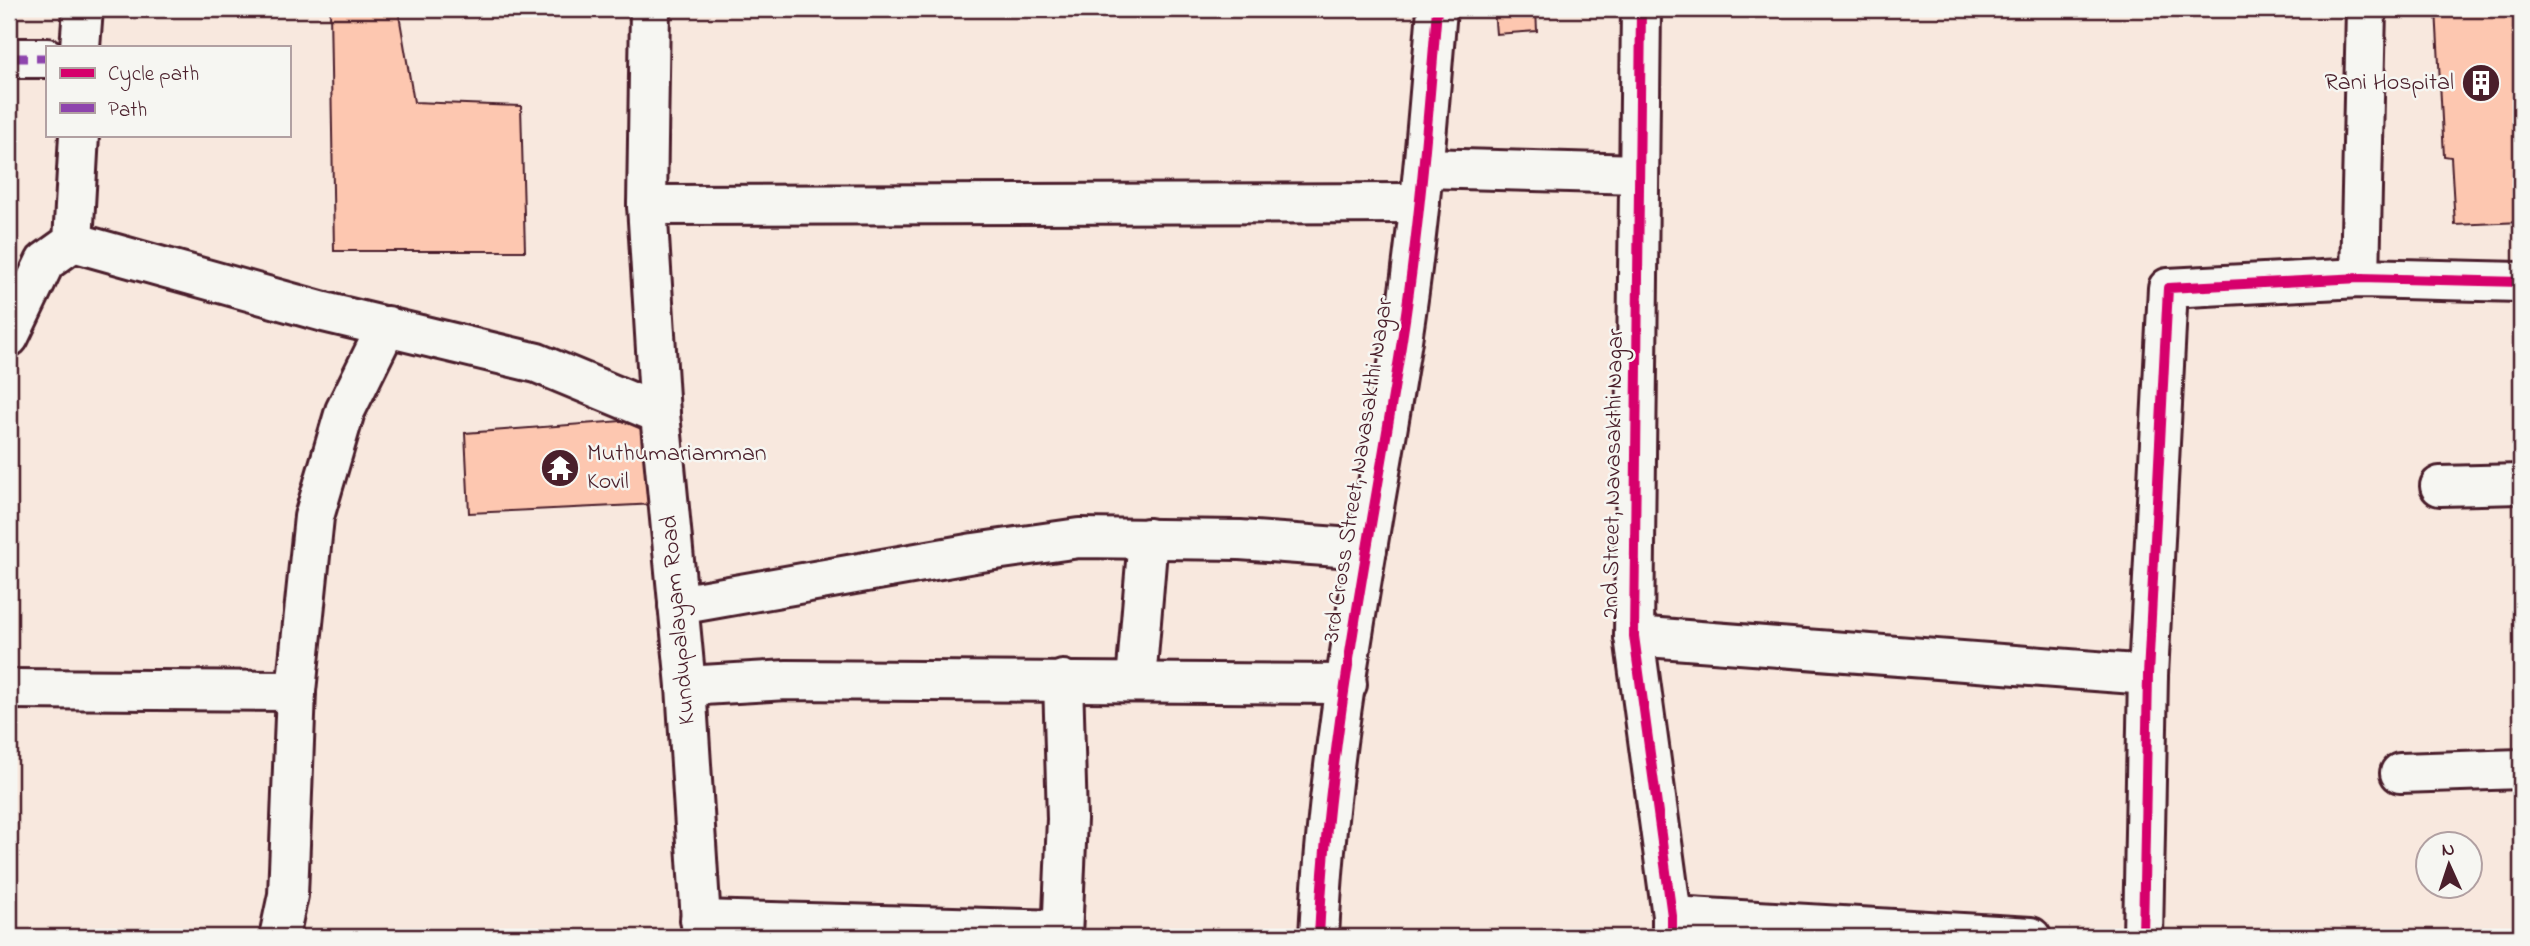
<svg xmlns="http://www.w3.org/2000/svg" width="2530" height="946" font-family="'Indie Flower',sans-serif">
<rect width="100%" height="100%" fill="#f8e8de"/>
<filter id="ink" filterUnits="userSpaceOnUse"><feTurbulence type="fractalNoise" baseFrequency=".0143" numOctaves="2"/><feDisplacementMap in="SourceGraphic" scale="14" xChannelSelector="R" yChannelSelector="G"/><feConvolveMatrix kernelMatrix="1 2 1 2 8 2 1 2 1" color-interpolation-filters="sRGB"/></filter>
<g filter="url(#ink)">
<g fill="#fdc7b0" stroke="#4a1f2b" stroke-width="2">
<polygon points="330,9 398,9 414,102 521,106 525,251 334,251"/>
<polygon points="1494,9 1536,9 1537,31 1496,34"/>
<polygon points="2436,9 2521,9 2521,222 2455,225 2451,157 2444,156"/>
<polygon points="648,419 657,504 469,513 465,433"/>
</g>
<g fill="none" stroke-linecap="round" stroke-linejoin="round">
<g stroke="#4a1f2b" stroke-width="44">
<g id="minor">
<polyline points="650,9 647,205 660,414 686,686 702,937"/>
<polyline points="1641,9 1634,636 1672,916 1672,937"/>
<polyline points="80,47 83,9"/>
<polyline points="9,58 47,58"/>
<polyline points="1424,168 1639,174"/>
<polyline points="647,205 1420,203"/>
<polyline points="73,242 324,312 537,363 660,414"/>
<polyline points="2360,278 2366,9"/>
<polyline points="9,337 45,262 73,242 79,135"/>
<polyline points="2440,486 2521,484"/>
<polyline points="678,605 974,553 1079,538 1240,540 1367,549"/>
<polyline points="1634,636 2148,675"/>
<polyline points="1136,681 1148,538"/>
<polyline points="686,686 787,680 1347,684"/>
<polyline points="9,689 296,691"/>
<polyline points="2400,773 2521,769"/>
<polyline points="1672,916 2031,937"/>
<polyline points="700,920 1062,930"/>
<polyline points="279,937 288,895 296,691 314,517 345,411 387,326"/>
<polyline points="1062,937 1067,819 1063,680"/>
<path d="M1319,937C1328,738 1371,537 1402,340C1419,230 1428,120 1437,9"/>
<polyline points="2143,937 2148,675 2168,288 2360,278 2521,282"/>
</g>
</g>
<use href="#minor" stroke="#f6f6f2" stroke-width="38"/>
<polyline stroke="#8e44ad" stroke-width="9" stroke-dasharray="18 9" stroke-linecap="butt" points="9,58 47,58"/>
<g stroke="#f6f6f2" stroke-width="15">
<g id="cycleway">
<polyline points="1641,9 1634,636 1672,916 1672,937"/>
<path d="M1319,937C1328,738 1371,537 1402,340C1419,230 1428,120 1437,9"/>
<polyline points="2143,937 2148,675 2168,288 2360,278 2521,282"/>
</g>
</g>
<use href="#cycleway" stroke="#d6006c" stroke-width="10"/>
</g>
</g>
<defs>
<g id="building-disc" transform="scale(2.0125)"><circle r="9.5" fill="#4a1f2b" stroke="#f6f6f2"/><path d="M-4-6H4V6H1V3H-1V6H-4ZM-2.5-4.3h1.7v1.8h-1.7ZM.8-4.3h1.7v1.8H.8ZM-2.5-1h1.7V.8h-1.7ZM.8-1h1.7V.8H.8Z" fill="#fff"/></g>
<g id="temple-disc" transform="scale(2.0125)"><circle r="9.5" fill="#4a1f2b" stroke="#f6f6f2"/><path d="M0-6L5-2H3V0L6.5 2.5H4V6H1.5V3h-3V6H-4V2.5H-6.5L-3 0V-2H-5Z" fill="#fff"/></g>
</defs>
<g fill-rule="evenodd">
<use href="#building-disc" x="2481" y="83"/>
<use href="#temple-disc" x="560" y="468"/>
</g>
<g text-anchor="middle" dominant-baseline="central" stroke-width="5" stroke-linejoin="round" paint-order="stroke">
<g font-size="24" fill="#4a1f2b" stroke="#f6f6f2" text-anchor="end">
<text x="2454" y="83">Rani Hospital</text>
<text x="587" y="454" text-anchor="start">Muthumariamman<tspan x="587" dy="28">Kovil</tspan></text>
</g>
<g font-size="24" fill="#4a1f2b" stroke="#f6f6f2">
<text transform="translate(1359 470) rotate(-81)">3rd Cross Street, Navasakthi Nagar</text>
<text transform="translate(1614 474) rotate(-89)">2nd Street, Navasakthi Nagar</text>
<text transform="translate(679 620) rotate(-95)">Kundupalayam Road</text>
</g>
</g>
<rect width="2530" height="946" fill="none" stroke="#f6f6f2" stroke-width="35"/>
<rect x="18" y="18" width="2495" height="911" fill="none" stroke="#4a1f2b" stroke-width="2.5" filter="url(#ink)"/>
<rect x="46" y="46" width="245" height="91" fill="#f6f6f2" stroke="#b1a0a2" stroke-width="2"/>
<rect x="60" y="68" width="35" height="10" fill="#d6006c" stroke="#b1a0a2" stroke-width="2"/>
<text x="108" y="80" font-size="21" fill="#4a1f2b">Cycle path</text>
<rect x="60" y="103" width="35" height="10" fill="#8e44ad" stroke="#b1a0a2" stroke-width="2"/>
<text x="108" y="116" font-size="21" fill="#4a1f2b">Path</text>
<g transform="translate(2449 865) rotate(357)"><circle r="33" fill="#f6f6f2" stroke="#b1a0a2" stroke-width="2"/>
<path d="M0-5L12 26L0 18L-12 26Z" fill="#4a1f2b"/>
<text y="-10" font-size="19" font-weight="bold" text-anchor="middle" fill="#4a1f2b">N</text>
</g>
</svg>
